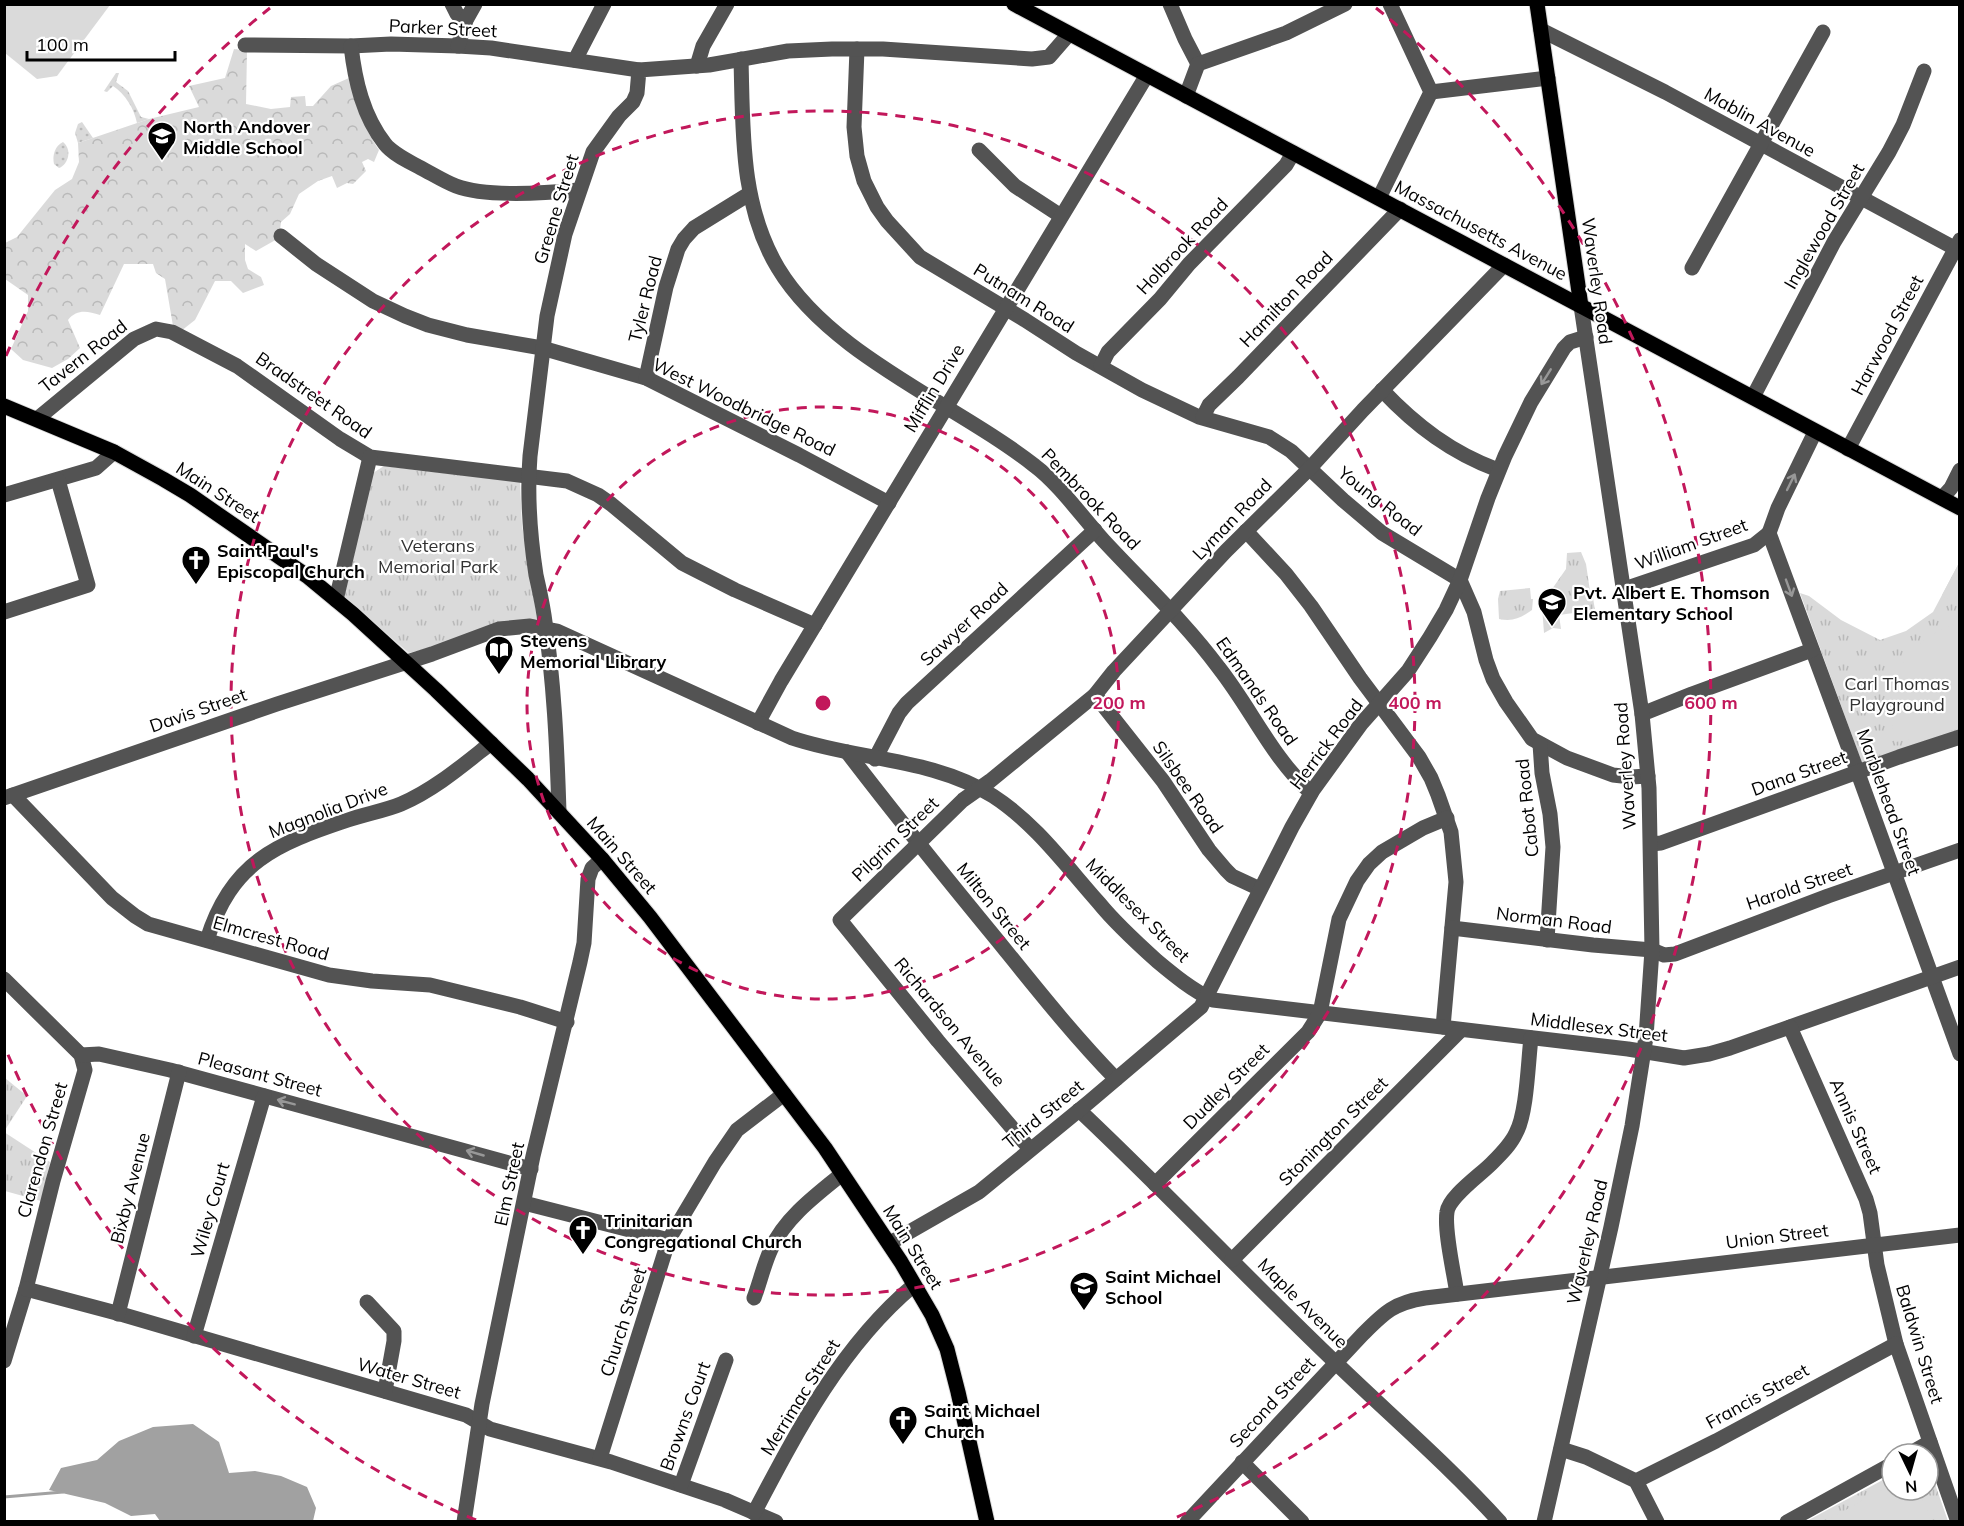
<svg xmlns="http://www.w3.org/2000/svg" width="1964" height="1526" font-family="Mulish,sans-serif">
<defs>
<pattern id="grass-dots" width="8" height="8" patternUnits="userSpaceOnUse" patternTransform="scale(1.5)"><rect width="8" height="8" fill="#dadada"/><path d="M2 2h.1M6 6h.1" fill="none" stroke="#b9b9b9" stroke-width="1.8" stroke-linecap="round"/></pattern>
<pattern id="forest-crowns" width="20" height="18" patternUnits="userSpaceOnUse" patternTransform="scale(1.5)"><rect width="20" height="18" fill="#dadada"/><path d="M2 6a3 3 0 1 1 6 0M12 15a3 3 0 1 1 6 0" fill="none" stroke="#b9b9b9"/></pattern>
<pattern id="park-tufts" width="24" height="20" patternUnits="userSpaceOnUse" patternTransform="scale(1.5)"><rect width="24" height="20" fill="#dadada"/><path d="M3 7l-1-3M5 7V3M7 7l1-3M15 17l-1-3M17 17v-4M19 17l1-3" fill="none" stroke="#b9b9b9"/></pattern>
</defs>
<rect width="100%" height="100%" fill="#fff"/>
<g fill="url(#grass-dots)">
<path d="M116,73H119L116,82L128,91L141,117L149,119L137,123C134,108 125,94 113,86L107,92L104,91Z"/>
<polygon points="82,122 93,138 78,143 75,133 78,124"/>
<path d="M63,142C72,149 69,164 59,168L54,164C52,155 55,146 63,142Z"/>
</g>
<path fill="url(#forest-crowns)" d="M234,49L247,51L246,104L271,109L290,107L291,97L305,96L306,106H313L331,86L349,78C357,107 362,124 379,150L374,162L368,159L362,162L366,171L353,184L347,183L337,188L332,176L318,181L299,194L290,214L281,222L279,238L256,251L245,244V260L248,269L261,277L264,285L243,293L231,281H215L195,320L181,331L173,326L165,279L156,273L153,264H124L100,315C87,311 77,309 68,320L80,348L68,359L52,368L23,360L11,349L28,311V295L5,279V243L17,237L55,190L72,179L79,162L78,143L149,119L199,107L189,86L225,78Z"/>
<g fill="url(#park-tufts)">
<polygon points="384,466 520,482 522,525 537,619 409,653 344,597 373,473"/>
<polygon points="1581,552 1586,564 1591,598 1593,598 1595,610 1559,615 1561,629 1553,628 1544,633 1542,607 1543,602 1566,569 1567,553"/>
<polygon points="1959,563 1959,731 1862,763 1800,593 1809,596 1841,620 1880,640 1906,631 1933,612"/>
<path d="M1530,588L1531,599H1533L1532,610C1521,618 1513,622 1499,619L1498,599L1500,591Z"/>
<polygon points="5,1078 27,1096 5,1130"/>
<polygon points="4,1132 50,1162 41,1201 5,1191"/>
<polygon points="1928,1464 1948,1521 1805,1522 1892,1475 1892,1490 1928,1490"/>
</g>
<g fill="#dadada">
<polygon points="4,5 5,4 110,5 57,76 37,79 5,53"/>
<polygon points="1959,563 1959,608 1942,595"/>
<path d="M1953,624L1959,638V729L1896,742C1880,686 1900,647 1953,624Z"/>
<polygon points="1892,1484 1892,1490 1917,1490 1933,1521 1826,1521"/>
</g>
<polygon fill="#a1a1a1" points="193,1424 219,1442 229,1473 255,1471 281,1476 307,1487 316,1508 313,1521 160,1521 155,1514 131,1516 105,1503 49,1490 61,1468 97,1460 119,1441 153,1427"/>
<g fill="none" stroke-linecap="round" stroke-linejoin="round">
<polyline stroke="#a1a1a1" stroke-width="3" points="4,1497 63,1492"/>
<g stroke="#dbdbdb" stroke-width="17">
<g id="major">
<polyline points="1014,4 1960,508"/>
<polyline points="1537,4 1581,306"/>
<polyline points="4,406 114,452 163,479 190,495 307,576 353,614 436,690 528,779 602,859 650,917 825,1148 901,1262 932,1315 947,1349 958,1392 987,1522"/>
</g>
</g>
<g stroke="#535353" stroke-width="15">
<polyline points="452,4 457,14 466,20"/>
<polyline points="1170,4 1185,39 1198,64"/>
<polyline points="1541,30 1665,92 1960,251"/>
<polyline points="245,45 351,46 391,44 458,46 491,48 639,70"/>
<path d="M351,46C355,81 363,116 385,144C393,154 408,161 419,167C431,173 443,181 456,186C485,197 547,193 579,190"/>
<polyline points="458,46 466,20 475,4"/>
<polyline points="857,49 854,127 857,156 864,181 877,207 887,221 920,257 1025,320 1076,353 1142,390 1199,417 1269,437 1291,451 1343,500 1382,533 1460,580 1474,612 1486,660 1493,679 1506,702 1532,739 1567,758 1613,775 1631,777 1648,776"/>
<path d="M741,59C743,130 740,205 778,268C831,356 955,403 1035,466C1059,484 1083,518 1104,541C1143,583 1185,622 1219,668C1252,710 1271,756 1311,793"/>
<polyline points="575,60 604,4"/>
<polyline points="1198,64 1286,33 1345,4"/>
<polyline points="697,66 703,46 727,4"/>
<polyline points="1431,92 1548,78"/>
<polyline points="1186,96 1198,64"/>
<polyline points="979,150 1015,186 1061,216"/>
<polyline points="1379,198 1431,92 1390,4"/>
<polyline points="281,236 316,264 373,301 405,316 428,325 467,335 542,348 646,378 799,455 889,503"/>
<polyline points="1692,268 1823,32"/>
<polyline points="1101,366 1108,352 1160,299 1189,264 1286,165 1293,153"/>
<polyline points="646,378 666,287 678,249 684,239 694,228 749,194"/>
<path d="M1382,390C1416,426 1452,453 1498,470"/>
<polyline points="1753,397 1834,242 1889,152 1903,125 1924,71"/>
<polyline points="1203,417 1209,405 1238,377 1400,209"/>
<polyline points="37,419 134,339 156,329 172,332 237,366 340,439 370,457 567,481 598,495 611,504 682,563 735,590 815,625"/>
<polyline points="1815,432 1778,508 1769,533 1855,765 1960,1054"/>
<polyline points="1848,449 1960,240"/>
<polyline points="4,495 96,468 114,452"/>
<polyline points="1942,498 1951,488 1960,470"/>
<polyline points="1246,531 1286,574 1311,606 1360,678 1419,757 1431,778 1438,795 1451,832 1456,882 1443,1027"/>
<polyline points="1624,589 1754,545 1769,533"/>
<polyline points="336,600 370,457"/>
<polyline points="4,612 88,585 58,480"/>
<polyline points="1095,695 1163,781 1209,850 1226,870 1232,876 1260,889"/>
<polyline points="1642,714 1692,694 1812,650"/>
<polyline points="758,723 781,681 1147,75"/>
<polyline points="1540,744 1542,773 1550,814 1553,847 1547,940"/>
<path d="M847,752C896,816 947,879 998,941C1036,988 1074,1036 1116,1079"/>
<polyline points="875,759 899,713 907,703 1095,530"/>
<polyline points="13,795 112,898 135,916 148,924 329,975 372,981 430,985 520,1007 567,1022"/>
<path d="M4,798L277,704L432,654L499,629L530,626L557,631L792,738C857,760 933,758 993,796C1035,823 1066,866 1099,903C1116,924 1137,943 1157,961C1175,976 1192,990 1213,1000L1628,1049L1684,1058L1709,1054L1730,1048L1960,967"/>
<path d="M559,812C557,747 554,680 544,615C542,602 539,588 536,575C530,536 527,495 530,456L547,316L565,234L593,152L619,116L633,102L637,93L639,70L709,65L788,51L832,49H883L1032,59L1049,57L1069,34"/>
<polyline points="1651,844 1661,843 1899,757 1960,737"/>
<polyline points="1452,928 1593,945 1652,950 1664,955 1675,954 1828,896 1960,850"/>
<path d="M207,940C231,862 276,844 348,820C365,814 384,811 401,804C434,790 463,765 491,743"/>
<polyline points="4,979 81,1055 85,1070 53,1181 26,1289 4,1361"/>
<polyline points="1790,1027 1866,1199 1870,1213 1877,1265 1896,1344 1958,1522"/>
<polyline points="81,1055 99,1054 170,1070 531,1169"/>
<path d="M1079,1110C1166,1192 1249,1280 1336,1363C1391,1416 1448,1465 1500,1522"/>
<polyline points="1030,1149 938,1041 840,920 963,800 990,781 1095,695 1114,671 1226,551 1310,468 1363,410 1504,265"/>
<polyline points="1155,1184 1308,1032 1320,1013 1339,919 1357,881 1369,864 1382,852 1423,828 1447,818"/>
<polyline points="524,1203 669,1240"/>
<polyline points="890,1243 979,1192 1089,1102 1201,1007 1292,827 1313,790 1361,724 1408,671 1430,637 1446,610 1460,580 1488,498 1505,456 1531,402 1564,348 1570,342 1586,337"/>
<polyline points="1232,1260 1461,1030"/>
<polyline points="26,1289 124,1315 466,1415 490,1429 611,1462 725,1500 776,1522"/>
<path d="M1457,1294C1454,1273 1444,1231 1447,1212C1449,1196 1482,1174 1493,1162C1502,1153 1511,1144 1516,1133C1527,1113 1528,1062 1531,1038"/>
<path d="M754,1298C760,1282 764,1264 771,1249C785,1218 816,1195 842,1174"/>
<polyline points="367,1302 394,1331 394,1341 385,1391"/>
<polyline points="118,1314 179,1072"/>
<polyline points="194,1336 264,1096"/>
<polyline points="1561,1449 1586,1457 1636,1481 1657,1522"/>
<polyline points="1909,1454 1930,1442"/>
<polyline points="600,1458 669,1239 715,1162 737,1130 784,1094"/>
<polyline points="1242,1462 1302,1522"/>
<polyline points="1636,1481 1716,1441 1896,1344"/>
<polyline points="681,1485 726,1360"/>
<path d="M754,1513C797,1431 842,1345 914,1285"/>
<polyline points="464,1522 482,1404 533,1156 580,962 584,943 588,879 592,868 602,859"/>
<path d="M1187,1522L1362,1335C1384,1313 1393,1303 1425,1298L1960,1235"/>
<polyline points="1544,1522 1611,1227 1632,1126 1646,1037 1652,950 1649,788 1642,714 1581,306"/>
<polyline points="1787,1522 1892,1464"/>
</g>
<use href="#major" stroke="#000" stroke-width="15"/>
</g>
<defs><path id="oneway-shaft" d="M-6 0H5M1.5-3L5.5 0L1.5 3" fill="none" stroke-width="1.6" stroke-linecap="round" stroke-linejoin="round" transform="scale(1.5)"/></defs>
<g stroke="#989898">
<use href="#oneway-shaft" transform="translate(1546 377) rotate(122)"/>
<use href="#oneway-shaft" transform="translate(1791 482) rotate(-64)"/>
<use href="#oneway-shaft" transform="translate(1789 588) rotate(70)"/>
<use href="#oneway-shaft" transform="translate(286 1102) rotate(-165)"/>
<use href="#oneway-shaft" transform="translate(475 1153) rotate(-164)"/>
</g>
<g fill="none" stroke="#c2185b" stroke-width="3" stroke-dasharray="10 8">
<circle cx="823" cy="703" r="296"/>
<circle cx="823" cy="703" r="592"/>
<path d="M476 1520A888 888 0 0 1 6 1050M6 356A888 888 0 0 1 270 8M1376 8A888 888 0 0 1 1170 1520"/>
</g>
<defs>
<g id="school-pin" transform="scale(1.5)"><path d="M0 17L-7.5 6A9.5 9.5 0 1 1 7.5 6Z" fill="#000" stroke="#fff"/><path d="M0-5L7-2L0 1L-7-2ZM-4 1L0 2.5L4 1V4Q0 6-4 4Z" fill="#fff"/></g>
<g id="church-pin" transform="scale(1.5)"><path d="M0 17L-7.5 6A9.5 9.5 0 1 1 7.5 6Z" fill="#000" stroke="#fff"/><path d="M-1.2-6h2.4v3.5h3.3v2.4h-3.3V6h-2.4V-.1h-3.3v-2.4h3.3Z" fill="#fff"/></g>
<g id="library-pin" transform="scale(1.5)"><path d="M0 17L-7.5 6A9.5 9.5 0 1 1 7.5 6Z" fill="#000" stroke="#fff"/><path d="M-6-4Q-3-5.5-.7-3.5V5Q-3 3-6 4ZM6-4Q3-5.5 .7-3.5V5Q3 3 6 4Z" fill="#fff"/></g>
</defs>
<g fill-rule="evenodd">
<use href="#school-pin" x="162" y="136"/>
<use href="#church-pin" x="196" y="560"/>
<use href="#school-pin" x="1552" y="602"/>
<use href="#library-pin" x="499" y="650"/>
<use href="#church-pin" x="583" y="1230"/>
<use href="#school-pin" x="1084" y="1286"/>
<use href="#church-pin" x="903" y="1420"/>
</g>
<g text-anchor="middle" dominant-baseline="central" stroke-width="4.5" stroke-linejoin="round" paint-order="stroke">
<g font-size="18" fill="#000" stroke="#fff">
<text transform="translate(443 28) rotate(3)">Parker Street</text>
<text transform="translate(1760 122) rotate(29)">Mablin Avenue</text>
<text transform="translate(556 209) rotate(-73)">Greene Street</text>
<text transform="translate(1824 226) rotate(-60)">Inglewood Street</text>
<text transform="translate(1481 230) rotate(28)">Massachusetts Avenue</text>
<text transform="translate(1182 246) rotate(-47)">Holbrook Road</text>
<text transform="translate(1597 281) rotate(82)">Waverley Road</text>
<text transform="translate(1024 298) rotate(32)">Putnam Road</text>
<text transform="translate(645 299) rotate(-76)">Tyler Road</text>
<text transform="translate(1286 299) rotate(-46)">Hamilton Road</text>
<text transform="translate(1887 335) rotate(-62)">Harwood Street</text>
<text transform="translate(83 356) rotate(-38)">Tavern Road</text>
<text transform="translate(934 388) rotate(-59)">Mifflin Drive</text>
<text transform="translate(314 395) rotate(35)">Bradstreet Road</text>
<text transform="translate(744 407) rotate(26)">West Woodbridge Road</text>
<text transform="translate(218 492) rotate(33)">Main Street</text>
<text transform="translate(1091 499) rotate(46)">Pembrook Road</text>
<text transform="translate(1380 501) rotate(38)">Young Road</text>
<text transform="translate(1232 519) rotate(-46)">Lyman Road</text>
<text transform="translate(1691 544) rotate(-20)">William Street</text>
<text transform="translate(964 624) rotate(-43)">Sawyer Road</text>
<text transform="translate(1257 691) rotate(55)">Edmands Road</text>
<text transform="translate(198 710) rotate(-19)">Davis Street</text>
<text transform="translate(1326 744) rotate(-53)">Herrick Road</text>
<text transform="translate(1625 766) rotate(-94)">Waverley Road</text>
<text transform="translate(1799 773) rotate(-20)">Dana Street</text>
<text transform="translate(1188 787) rotate(55)">Silsbee Road</text>
<text transform="translate(1889 802) rotate(70)">Marblehead Street</text>
<text transform="translate(1527 808) rotate(-96)">Cabot Road</text>
<text transform="translate(328 810) rotate(-21)">Magnolia Drive</text>
<text transform="translate(895 839) rotate(-44)">Pilgrim Street</text>
<text transform="translate(622 855) rotate(49)">Main Street</text>
<text transform="translate(1799 886) rotate(-19)">Harold Street</text>
<text transform="translate(994 906) rotate(51)">Milton Street</text>
<text transform="translate(1138 910) rotate(45)">Middlesex Street</text>
<text transform="translate(1554 920) rotate(7)">Norman Road</text>
<text transform="translate(271 938) rotate(16)">Elmcrest Road</text>
<text transform="translate(950 1022) rotate(50)">Richardson Avenue</text>
<text transform="translate(1599 1027) rotate(7)">Middlesex Street</text>
<text transform="translate(260 1074) rotate(15)">Pleasant Street</text>
<text transform="translate(1226 1086) rotate(-45)">Dudley Street</text>
<text transform="translate(1043 1114) rotate(-39)">Third Street</text>
<text transform="translate(1856 1126) rotate(66)">Annis Street</text>
<text transform="translate(1333 1131) rotate(-45)">Stonington Street</text>
<text transform="translate(42 1150) rotate(-74)">Clarendon Street</text>
<text transform="translate(509 1184) rotate(-78)">Elm Street</text>
<text transform="translate(130 1188) rotate(-76)">Bixby Avenue</text>
<text transform="translate(210 1210) rotate(-74)">Wiley Court</text>
<text transform="translate(1777 1236) rotate(-7)">Union Street</text>
<text transform="translate(1587 1242) rotate(-77)">Waverley Road</text>
<text transform="translate(913 1247) rotate(58)">Main Street</text>
<text transform="translate(1303 1303) rotate(45)">Maple Avenue</text>
<text transform="translate(623 1322) rotate(-72)">Church Street</text>
<text transform="translate(1920 1344) rotate(73)">Baldwin Street</text>
<text transform="translate(409 1378) rotate(16)">Water Street</text>
<text transform="translate(1757 1396) rotate(-29)">Francis Street</text>
<text transform="translate(800 1397) rotate(-58)">Merrimac Street</text>
<text transform="translate(1272 1402) rotate(-47)">Second Street</text>
<text transform="translate(685 1416) rotate(-70)">Browns Court</text>
</g>
<g font-size="18" font-weight="bold" fill="#000" stroke="#fff" text-anchor="start">
<text x="183" y="126">North Andover<tspan x="183" dy="21">Middle School</tspan></text>
<text x="217" y="550">Saint Paul's<tspan x="217" dy="21">Episcopal Church</tspan></text>
<text x="1573" y="592">Pvt. Albert E. Thomson<tspan x="1573" dy="21">Elementary School</tspan></text>
<text x="520" y="640">Stevens<tspan x="520" dy="21">Memorial Library</tspan></text>
<text x="604" y="1220">Trinitarian<tspan x="604" dy="21">Congregational Church</tspan></text>
<text x="1105" y="1276">Saint Michael<tspan x="1105" dy="21">School</tspan></text>
<text x="924" y="1410">Saint Michael<tspan x="924" dy="21">Church</tspan></text>
</g>
<g font-size="18" fill="#313131" stroke="#fff">
<text x="438" y="545">Veterans<tspan x="438" dy="21">Memorial Park</tspan></text>
<text x="1897" y="683">Carl Thomas<tspan x="1897" dy="21">Playground</tspan></text>
</g>
</g>
<circle cx="823" cy="703" r="9" fill="#c2185b" stroke="#fff" stroke-width="3"/>
<g font-size="18" text-anchor="middle" font-weight="bold" fill="#c2185b" stroke="#fff" stroke-width="4.5" stroke-linejoin="round" paint-order="stroke">
<text x="1119" y="709">200 m</text>
<text x="1415" y="709">400 m</text>
<text x="1711" y="709">600 m</text>
</g>
<rect width="1964" height="1526" fill="none" stroke="#000000" stroke-width="12"/>
<g transform="translate(1910 1472) rotate(175)"><circle r="28" fill="#ffffff" stroke="#999999" stroke-width="1.5"/>
<path d="M0-4.5L10 22L0 15L-10 22Z" fill="#000000"/>
<text y="-9" font-size="16" font-weight="bold" text-anchor="middle" fill="#000000">N</text>
</g>
<path d="M27 51v9h148v-9" fill="none" stroke="#000000" stroke-width="3"/>
<text x="36" y="51" font-size="18" fill="#000000" stroke="#ffffff" stroke-width="4.5" paint-order="stroke">100 m</text>
</svg>
